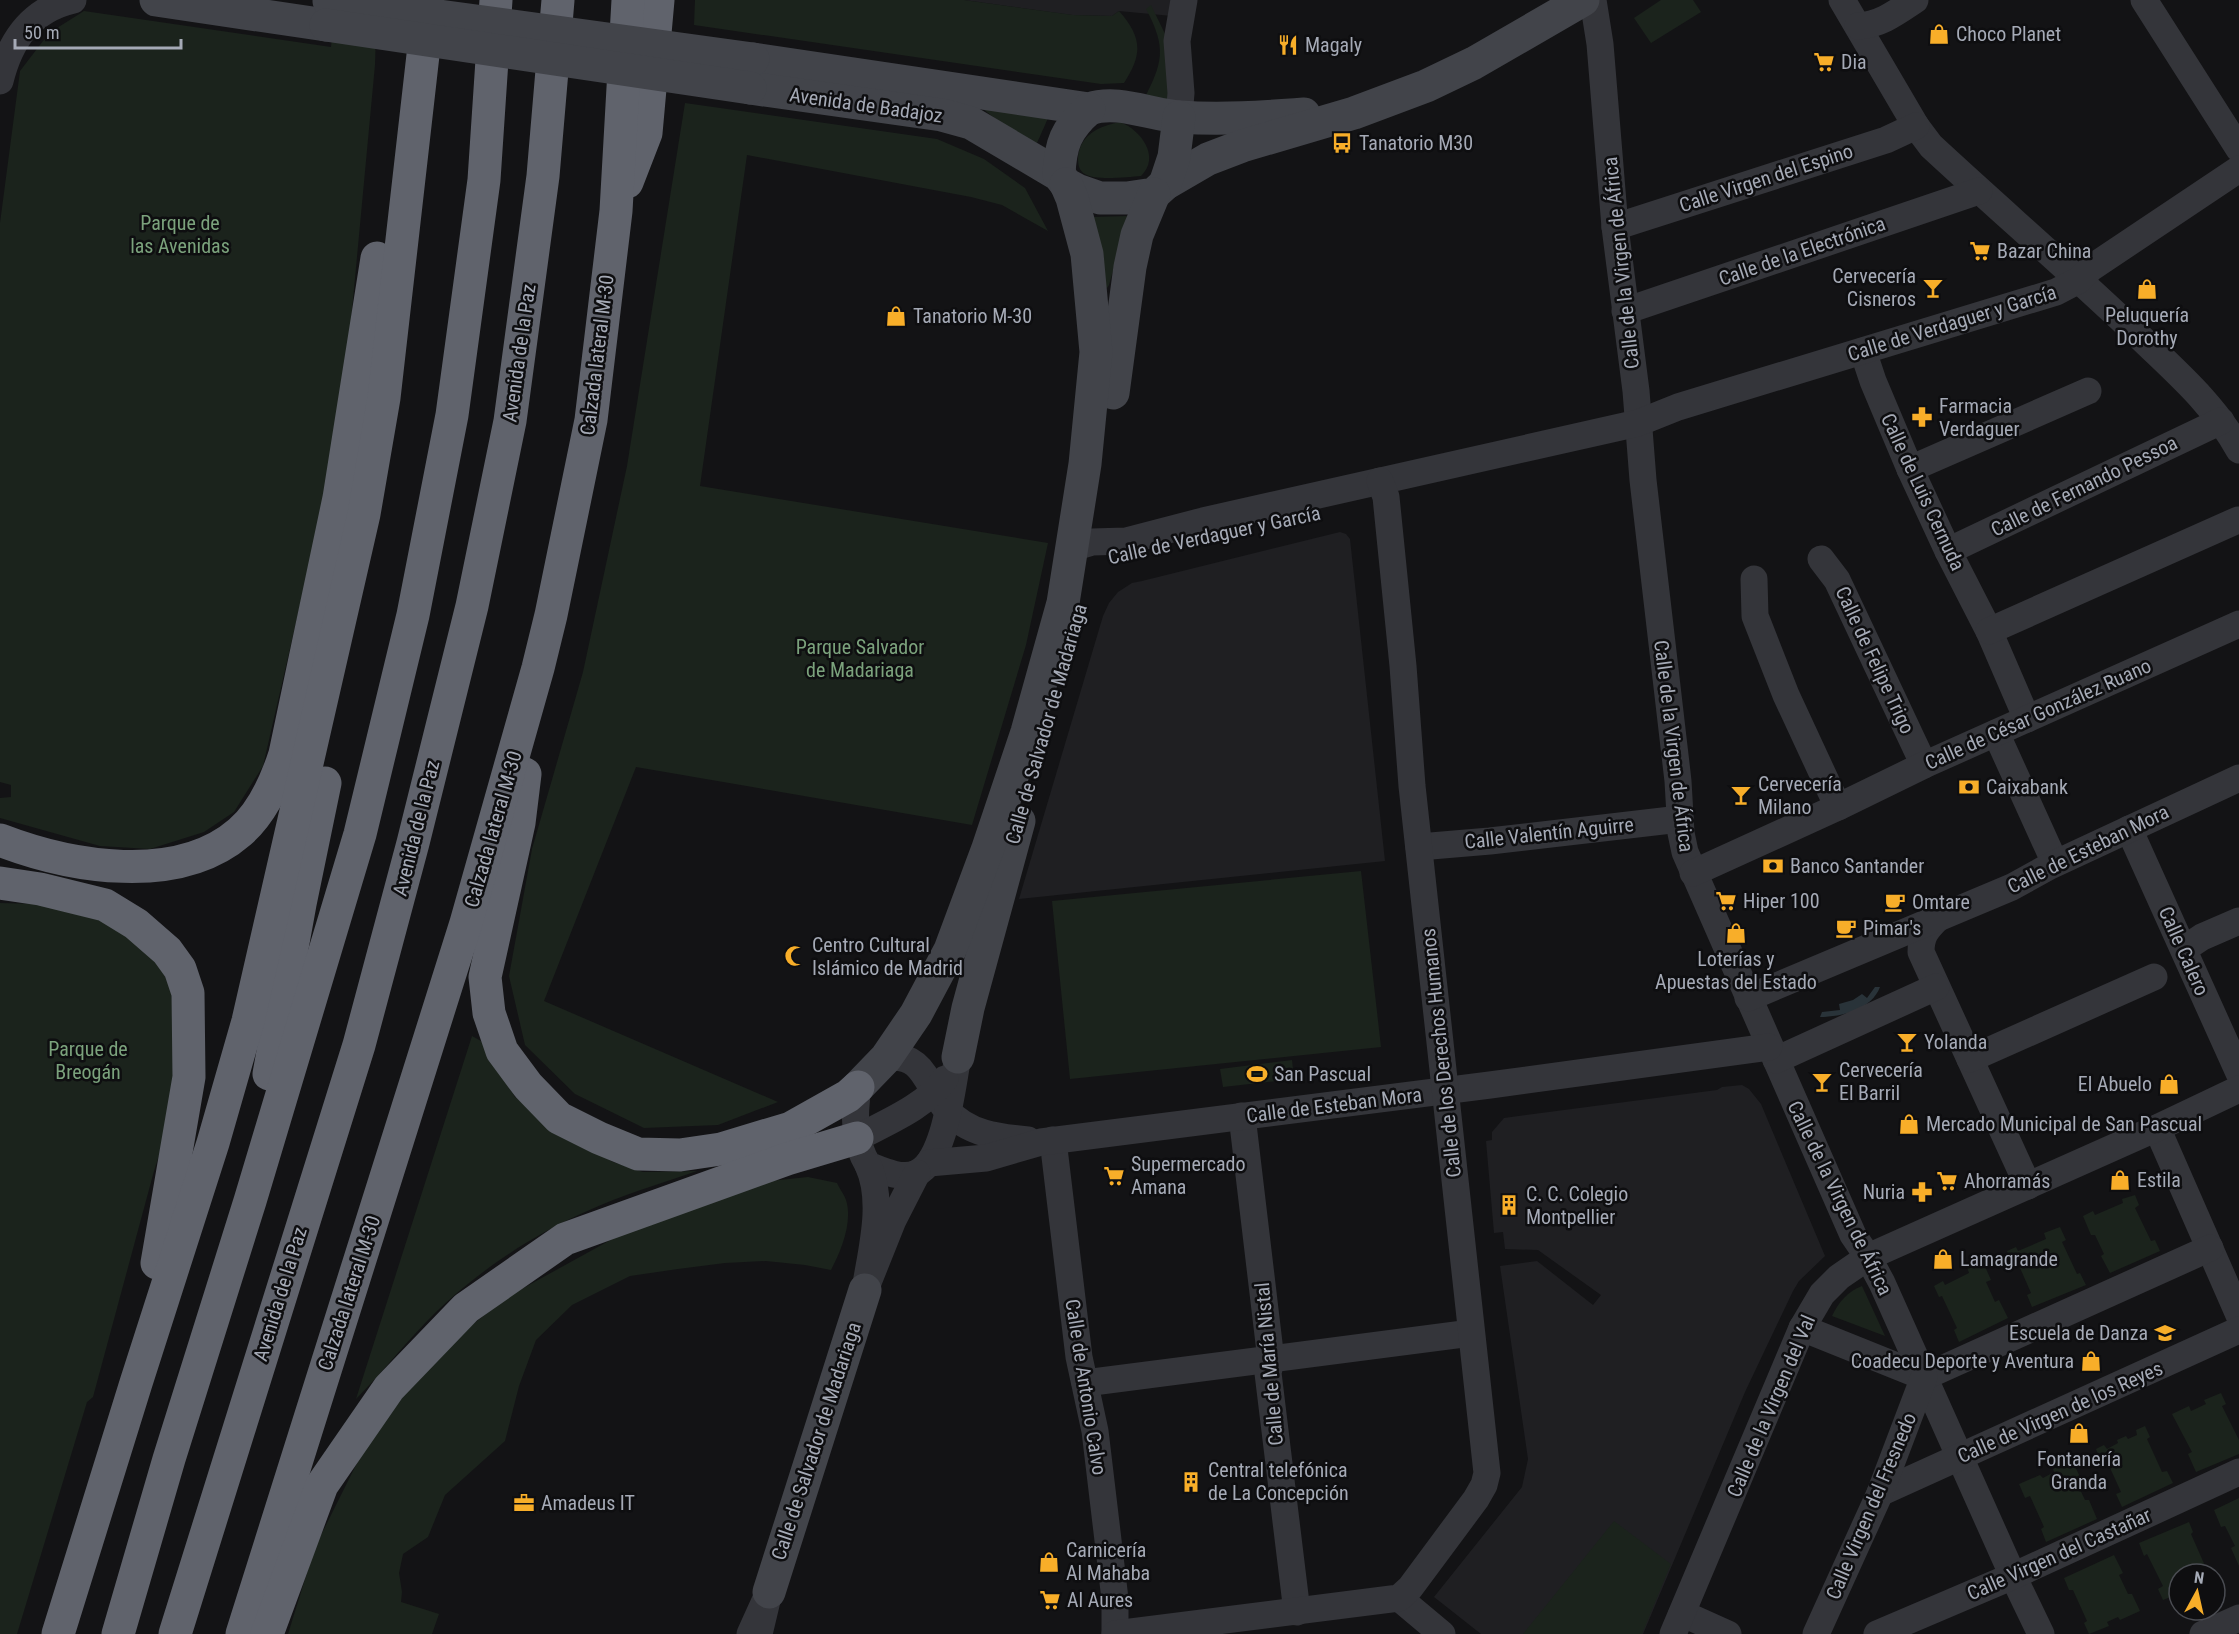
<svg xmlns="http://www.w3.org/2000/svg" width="2239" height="1634" font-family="'Roboto Condensed',sans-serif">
<rect width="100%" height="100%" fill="#131315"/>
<g fill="#1f1f22">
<polygon points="964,0 1173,0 1172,16 1119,11 1112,16 1072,15"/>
<polygon points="1340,532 1346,534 1350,539 1385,861 1019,899 1103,616 1109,603 1118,592 1132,583 1142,581"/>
<polygon points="1742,1085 1749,1089 1761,1104 1825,1256 1799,1281 1793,1291 1745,1392 1643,1634 1481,1634 1434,1597 1522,1487 1528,1459 1500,1266 1537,1261 1593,1305 1601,1295 1538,1250 1505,1249 1503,1232 1494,1233 1486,1141 1492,1140 1492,1132 1504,1118 1717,1090 1722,1087"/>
</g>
<g fill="#1b231c">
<polygon points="336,0 377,0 375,65 346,374 331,470 263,766 234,812 204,832 150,849 100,846 0,818 0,798 11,797 11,785 0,782 0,223 20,71 43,41 57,28 84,11 331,47"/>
<path d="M695,0H964L1073,15L1112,16L1119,11C1142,37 1143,54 1124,83L1101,84L694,25Z"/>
<polygon points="1661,0 1693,0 1701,12 1651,43 1634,18"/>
<path d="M1151,5L1166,36L1169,103L1143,101C1163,63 1167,48 1146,9Z"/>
<polygon points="685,103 937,139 984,159 1025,188 1048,231 1002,205 971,197 747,155 700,486 1048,543 1026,645 972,825 636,767 544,1001 778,1102 718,1125 644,1128 575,1094 525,1045 509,976 532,849 583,672 627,466"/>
<polygon points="981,107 1049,116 1037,143 1012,133"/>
<path d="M1120,122C1141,130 1161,157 1141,176C1127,177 1096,181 1085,174C1079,171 1078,164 1078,158C1080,134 1100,126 1120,122Z"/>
<polygon points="1128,216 1109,285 1107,288 1105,287 1092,217"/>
<polygon points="1361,871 1381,1047 1070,1079 1052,901"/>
<polygon points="0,903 36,904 95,917 148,942 175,994 178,1095 154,1171 93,1397 87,1402 17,1634 0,1634"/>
<path d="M472,1036L481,1041L515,1097L568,1138L613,1162L643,1172L697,1171C660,1184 621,1195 585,1212C531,1236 480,1270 437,1311C408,1339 384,1371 356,1399Z"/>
<polygon points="1292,1060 1294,1079 1223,1087 1220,1069"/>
<path d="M808,1177L837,1183C839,1188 844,1194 846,1200C853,1222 841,1251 831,1270L805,1265L766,1261L725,1263L678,1269L630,1276L572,1305L536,1340L519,1386L505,1441L445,1495L428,1537L403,1554L399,1573L402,1592L401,1602L439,1614L432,1634H288L315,1547L360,1457L394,1408L418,1377L468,1328L509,1296L616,1237L770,1181Z"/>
<polygon points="2135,1195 2139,1205 2135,1208 2151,1241 2155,1240 2160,1251 2110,1273 2101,1256 2104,1254 2095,1235 2091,1235 2083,1216 2093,1211 2095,1215 2123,1203 2122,1199"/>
<polygon points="2060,1227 2066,1240 2062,1242 2077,1274 2080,1273 2086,1285 2032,1307 2027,1295 2031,1293 2017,1261 2011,1263 2007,1251 2016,1247 2018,1251 2046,1239 2044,1233"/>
<polygon points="1983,1262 1991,1280 1986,1282 1995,1302 1999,1300 2008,1318 1959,1342 1954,1330 1957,1328 1942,1296 1939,1297 1934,1286 1943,1281 1945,1285 1969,1273 1967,1267"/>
<path d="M1862,1286L1885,1336L1832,1316C1838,1303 1848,1291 1862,1286Z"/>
<polygon points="2221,1393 2226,1404 2222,1406 2239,1440 2239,1454 2196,1472 2188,1454 2192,1452 2172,1414 2189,1406 2191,1411 2206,1404 2204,1400"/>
<polygon points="2145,1426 2150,1437 2147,1439 2162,1472 2167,1471 2173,1483 2122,1507 2116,1494 2121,1492 2106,1459 2100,1460 2096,1449 2104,1445 2107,1449 2118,1443 2117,1440 2126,1436 2128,1439 2137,1435 2136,1430"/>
<polygon points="2072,1460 2080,1477 2075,1479 2085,1500 2089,1500 2097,1519 2046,1542 2041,1529 2044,1527 2030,1496 2025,1498 2019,1484 2040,1475 2043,1478 2054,1472 2053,1469"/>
<polygon points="2239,1498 2239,1566 2231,1548 2235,1546 2225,1526 2221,1527 2214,1510"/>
<polygon points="1614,1521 1671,1564 1642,1634 1523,1634"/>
<polygon points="2189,1522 2193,1532 2191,1534 2206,1568 2210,1567 2212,1574 2179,1574 2179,1589 2172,1593 2173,1596 2163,1600 2158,1589 2163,1586 2147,1554 2144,1556 2139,1543"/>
<polygon points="2114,1555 2123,1573 2119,1575 2128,1594 2132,1594 2140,1611 2120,1620 2118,1617 2107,1622 2109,1626 2089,1634 2084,1623 2087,1621 2073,1590 2069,1590 2064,1578"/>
</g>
<path fill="#293339" d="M1875,987H1880C1872,1009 1842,1017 1820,1017L1822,1012L1840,1010L1839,1004L1853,1000L1862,994L1867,998Z"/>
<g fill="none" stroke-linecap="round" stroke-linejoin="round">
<g stroke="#34353a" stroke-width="27">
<polyline points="1593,0 1600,44 1615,227 1636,391 1643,480 1678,781 1681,833 1685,852 1853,1235 1868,1257 1882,1283 2013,1576 2041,1634"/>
<path d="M1842,0L1916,126L1931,146C2000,210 2072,272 2140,337C2176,372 2215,405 2239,450"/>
<polyline points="2144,0 2239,149"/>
<path d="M1858,26C1880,25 1897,12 1915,0"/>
<path d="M0,81C10,41 30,10 73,0"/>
<polyline points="1179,117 1181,93 1177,41 1184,0"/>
<polyline points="1615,227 1886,140 1916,126"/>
<polyline points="1625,311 1979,191"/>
<polyline points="1863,351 1873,381 1910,469 1948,551 1989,631 2027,719"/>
<polyline points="1910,469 2088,391"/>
<polyline points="1072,548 1092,542 1126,541 1203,521 1638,423 1678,407 2056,292 2079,280 2091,268 2239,169"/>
<polyline points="1948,551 2221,421"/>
<polyline points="1821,559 1837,580 1924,765"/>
<polyline points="1754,579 1755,616 1786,695 1838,807"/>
<polyline points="1989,631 2238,520"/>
<polyline points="1996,733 2055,863"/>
<polyline points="2129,829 2239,1073"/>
<polyline points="1419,847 1490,841 1680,819"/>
<polyline points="1693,873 1838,807 1924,765 2239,624"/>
<path d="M1937,919C1926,930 1921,936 1921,952L2028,1186"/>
<polyline points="2184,949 2202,937 2239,921"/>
<polyline points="1748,998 2012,887 2050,866 2239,778"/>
<path d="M886,1058C925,1052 926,1087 947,1110C968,1134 998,1137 1028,1140"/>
<polyline points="1970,1059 2154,977"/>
<polyline points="1776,1060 1936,987"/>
<path d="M858,1087C854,1115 853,1140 868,1165C883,1171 902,1180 917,1173C946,1159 952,1085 958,1057"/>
<polyline points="1242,1116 1271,1360 1268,1373 1297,1612"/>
<polyline points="2157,1128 2239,1315"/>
<path d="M857,1138C887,1122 925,1107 945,1079"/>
<polyline points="1053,1140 1079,1357 1095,1431 1115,1599 1115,1634"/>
<polyline points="929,1163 986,1158 1041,1142 1490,1085 1769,1047"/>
<path d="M868,1165C885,1202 871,1251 865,1290L893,1220L917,1173"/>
<polyline points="1802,1328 1924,1377"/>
<polyline points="1924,1377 2210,1248"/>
<polyline points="1085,1383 1471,1333"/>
<polyline points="1880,1493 2239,1330"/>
<polyline points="1399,1598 1442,1634"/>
<polyline points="1681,1616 1688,1616 1728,1634"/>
<polyline points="750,1634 769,1592 759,1634"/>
<polyline points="1115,1634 1399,1598 1410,1588 1476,1499 1484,1485 1487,1473 1412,786 1403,666 1386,497 1380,481"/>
<polyline points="1673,1634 1802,1328 1822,1294 1839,1277 1868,1257 2157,1128 2239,1089"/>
<polyline points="1816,1634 1880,1493 1924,1377"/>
<polyline points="1877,1634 2013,1576 2239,1472"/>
<polyline points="2203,1634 2239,1618"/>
</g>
<g stroke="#42444a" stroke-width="33">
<polyline points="156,0 326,25"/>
<path d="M753,59L1089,109C1118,99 1150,115 1180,117C1221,120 1263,117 1304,114"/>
<polyline points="750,88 942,115 971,123 1059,175 1066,184 1077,190 1100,198 1127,198 1154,194 1165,184 1208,159 1242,146 1354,113 1426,86 1474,63 1583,0"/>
<path d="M1059,175C1060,145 1066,129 1089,109"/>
<polyline points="1165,184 1174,157 1179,117"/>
<polyline points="1113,393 1130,267 1137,235 1154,194"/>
<polyline points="958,1057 968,1008 1019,821"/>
<polyline points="858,1087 886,1058 916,1014 950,950 988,848 1027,732 1063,603 1085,464 1096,352 1087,254 1072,198 1066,184"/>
<polyline points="769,1592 865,1290"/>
</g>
<g stroke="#60636c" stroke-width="33">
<polyline points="627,182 646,133 658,0"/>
<polyline points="525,774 519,823 485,977 489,1013 502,1051 528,1086 559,1118 599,1138 638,1154 680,1155 721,1149 791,1128 848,1096 858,1087"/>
<path d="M0,840C70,867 178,886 240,832C263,812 276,782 285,754L339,498L377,258"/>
<polyline points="0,883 40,889 105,905 136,924 167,951 180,969 188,993 189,1077 157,1263"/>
<polyline points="269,1074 300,904 325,783"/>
<polyline points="58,1634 136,1383 213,1143 248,1021 364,514 384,398 428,11"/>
<polyline points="118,1634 169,1459 250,1201 360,834 413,615 452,415 484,180 496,0"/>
<polyline points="175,1634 359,1045 413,843 472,606 510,421 543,176 558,0"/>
<polyline points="242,1634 466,923 538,668 551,615 591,420 616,211 628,0"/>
<polyline points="267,1634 322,1485 389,1388 466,1308 565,1239 787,1159 857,1138"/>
</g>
<g stroke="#42444a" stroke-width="33">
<polyline points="329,1 753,59"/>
<polyline points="326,25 750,88"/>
</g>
</g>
<defs>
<g id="shop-bare" transform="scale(1.62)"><path d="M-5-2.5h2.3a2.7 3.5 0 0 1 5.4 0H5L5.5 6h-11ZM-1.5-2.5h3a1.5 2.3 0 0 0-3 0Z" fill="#f8ae29" stroke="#0e0e10" stroke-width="2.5" paint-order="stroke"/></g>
<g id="restaurant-bare" transform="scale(1.62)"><path d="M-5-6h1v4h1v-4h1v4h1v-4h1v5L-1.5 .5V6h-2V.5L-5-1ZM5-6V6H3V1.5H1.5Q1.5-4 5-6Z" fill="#f8ae29" stroke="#0e0e10" stroke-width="2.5" paint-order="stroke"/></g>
<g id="supermarket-bare" transform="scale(1.62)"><path d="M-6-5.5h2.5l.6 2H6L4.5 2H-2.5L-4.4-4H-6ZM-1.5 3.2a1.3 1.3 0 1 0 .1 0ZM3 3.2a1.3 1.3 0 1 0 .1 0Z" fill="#f8ae29" stroke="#0e0e10" stroke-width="2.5" paint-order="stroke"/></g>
<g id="bus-bare" transform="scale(1.62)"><path d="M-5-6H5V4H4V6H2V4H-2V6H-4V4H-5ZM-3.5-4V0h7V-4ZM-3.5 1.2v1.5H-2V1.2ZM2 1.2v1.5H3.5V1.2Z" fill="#f8ae29" stroke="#0e0e10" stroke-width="2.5" paint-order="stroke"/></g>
<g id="bar-bare" transform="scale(1.62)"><path d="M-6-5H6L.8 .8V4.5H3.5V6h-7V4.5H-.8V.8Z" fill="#f8ae29" stroke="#0e0e10" stroke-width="2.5" paint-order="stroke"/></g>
<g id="pharmacy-bare" transform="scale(1.62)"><path d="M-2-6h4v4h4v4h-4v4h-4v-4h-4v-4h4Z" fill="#f8ae29" stroke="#0e0e10" stroke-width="2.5" paint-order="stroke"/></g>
<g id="bank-bare" transform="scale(1.62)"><path d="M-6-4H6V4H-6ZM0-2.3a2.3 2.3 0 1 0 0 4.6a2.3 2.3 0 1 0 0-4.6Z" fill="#f8ae29" stroke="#0e0e10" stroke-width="2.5" paint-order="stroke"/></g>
<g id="cafe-bare" transform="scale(1.62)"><path d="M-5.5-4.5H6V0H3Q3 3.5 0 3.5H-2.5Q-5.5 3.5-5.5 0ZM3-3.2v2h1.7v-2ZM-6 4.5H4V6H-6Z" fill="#f8ae29" stroke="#0e0e10" stroke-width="2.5" paint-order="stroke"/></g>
<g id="mosque-bare" transform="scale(1.62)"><path d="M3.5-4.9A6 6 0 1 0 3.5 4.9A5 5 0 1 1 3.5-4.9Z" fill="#f8ae29" stroke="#0e0e10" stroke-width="2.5" paint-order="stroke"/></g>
<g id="stadium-bare" transform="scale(1.62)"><path d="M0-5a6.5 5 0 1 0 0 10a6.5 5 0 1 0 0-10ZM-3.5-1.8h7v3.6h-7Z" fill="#f8ae29" stroke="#0e0e10" stroke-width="2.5" paint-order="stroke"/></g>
<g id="building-bare" transform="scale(1.62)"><path d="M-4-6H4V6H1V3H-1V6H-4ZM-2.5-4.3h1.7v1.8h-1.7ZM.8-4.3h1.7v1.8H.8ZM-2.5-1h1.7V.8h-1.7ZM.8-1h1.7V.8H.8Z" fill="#f8ae29" stroke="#0e0e10" stroke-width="2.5" paint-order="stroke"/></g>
<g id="school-bare" transform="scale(1.62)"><path d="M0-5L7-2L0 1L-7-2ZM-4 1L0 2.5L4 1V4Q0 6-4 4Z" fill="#f8ae29" stroke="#0e0e10" stroke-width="2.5" paint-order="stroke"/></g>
<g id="office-bare" transform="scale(1.62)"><path d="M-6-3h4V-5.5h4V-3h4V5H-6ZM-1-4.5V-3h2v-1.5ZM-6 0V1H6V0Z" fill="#f8ae29" stroke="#0e0e10" stroke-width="2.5" paint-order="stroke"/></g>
</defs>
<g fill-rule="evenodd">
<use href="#shop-bare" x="1939" y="34"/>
<use href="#restaurant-bare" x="1288" y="45"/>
<use href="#supermarket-bare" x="1824" y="62"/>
<use href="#bus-bare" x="1342" y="143"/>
<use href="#supermarket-bare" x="1980" y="251"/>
<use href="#bar-bare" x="1933" y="288"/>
<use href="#shop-bare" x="2147" y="289"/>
<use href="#shop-bare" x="896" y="316"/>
<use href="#pharmacy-bare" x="1922" y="417"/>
<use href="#bank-bare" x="1969" y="787"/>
<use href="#bar-bare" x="1741" y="795"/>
<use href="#bank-bare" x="1773" y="866"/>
<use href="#supermarket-bare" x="1726" y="901"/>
<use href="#cafe-bare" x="1895" y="902"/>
<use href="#cafe-bare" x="1846" y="928"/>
<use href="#shop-bare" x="1736" y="933"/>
<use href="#mosque-bare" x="795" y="956"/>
<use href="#bar-bare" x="1907" y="1042"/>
<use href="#stadium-bare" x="1257" y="1074"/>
<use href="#bar-bare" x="1822" y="1082"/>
<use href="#shop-bare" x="2169" y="1084"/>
<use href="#shop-bare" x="1909" y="1124"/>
<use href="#supermarket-bare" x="1114" y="1176"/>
<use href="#shop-bare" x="2120" y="1180"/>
<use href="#supermarket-bare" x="1947" y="1181"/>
<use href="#pharmacy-bare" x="1922" y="1192"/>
<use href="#building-bare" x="1509" y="1205"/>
<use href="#shop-bare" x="1943" y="1259"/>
<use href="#school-bare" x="2165" y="1333"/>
<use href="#shop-bare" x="2091" y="1361"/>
<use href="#shop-bare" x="2079" y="1433"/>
<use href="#building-bare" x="1191" y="1482"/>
<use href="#office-bare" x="524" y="1503"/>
<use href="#shop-bare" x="1049" y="1562"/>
<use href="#supermarket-bare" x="1050" y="1600"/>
</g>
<g text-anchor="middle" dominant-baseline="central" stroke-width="5" stroke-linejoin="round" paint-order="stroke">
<g font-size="20" fill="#a5aab6" stroke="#0e0e10" text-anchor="start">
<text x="1956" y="34">Choco Planet</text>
<text x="1305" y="45">Magaly</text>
<text x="1841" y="62">Dia</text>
<text x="1359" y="143">Tanatorio M30</text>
<text x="1997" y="251">Bazar China</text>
<text x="1916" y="276" text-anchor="end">Cervecería<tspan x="1916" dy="23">Cisneros</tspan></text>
<text x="2147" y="315" text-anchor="middle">Peluquería<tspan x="2147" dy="23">Dorothy</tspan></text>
<text x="913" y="316">Tanatorio M-30</text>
<text x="1939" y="406">Farmacia<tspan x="1939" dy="23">Verdaguer</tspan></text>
<text x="1758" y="784">Cervecería<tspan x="1758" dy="23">Milano</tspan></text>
<text x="1986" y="787">Caixabank</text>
<text x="1790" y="866">Banco Santander</text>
<text x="1743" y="901">Hiper 100</text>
<text x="1912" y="902">Omtare</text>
<text x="1863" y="928">Pimar's</text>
<text x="812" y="945">Centro Cultural<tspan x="812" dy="23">Islámico de Madrid</tspan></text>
<text x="1736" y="959" text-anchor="middle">Loterías y<tspan x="1736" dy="23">Apuestas del Estado</tspan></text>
<text x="1924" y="1042">Yolanda</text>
<text x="1839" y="1070">Cervecería<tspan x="1839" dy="23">El Barril</tspan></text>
<text x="1274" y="1074">San Pascual</text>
<text x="2152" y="1084" text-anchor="end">El Abuelo</text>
<text x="1926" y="1124">Mercado Municipal de San Pascual</text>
<text x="1131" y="1164">Supermercado<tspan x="1131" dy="23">Amana</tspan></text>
<text x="2137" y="1180">Estila</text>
<text x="1964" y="1181">Ahorramás</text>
<text x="1905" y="1192" text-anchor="end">Nuria</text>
<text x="1526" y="1194">C. C. Colegio<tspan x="1526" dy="23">Montpellier</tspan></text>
<text x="1960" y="1259">Lamagrande</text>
<text x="2148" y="1333" text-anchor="end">Escuela de Danza</text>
<text x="2074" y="1361" text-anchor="end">Coadecu Deporte y Aventura</text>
<text x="2079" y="1459" text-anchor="middle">Fontanería<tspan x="2079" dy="23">Granda</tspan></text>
<text x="1208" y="1470">Central telefónica<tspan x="1208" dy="23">de La Concepción</tspan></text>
<text x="541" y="1503">Amadeus IT</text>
<text x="1066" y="1550">Carnicería<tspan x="1066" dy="23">Al Mahaba</tspan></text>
<text x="1067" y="1600">Al Aures</text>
</g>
<g font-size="20" fill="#a5aab6" stroke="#0e0e10">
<text transform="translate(866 105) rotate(8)">Avenida de Badajoz</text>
<text transform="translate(1766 178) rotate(-18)">Calle Virgen del Espino</text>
<text transform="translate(1802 251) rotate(-19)">Calle de la Electrónica</text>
<text transform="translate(1621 263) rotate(-96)">Calle de la Virgen de África</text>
<text transform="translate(1952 323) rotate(-17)">Calle de Verdaguer y García</text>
<text transform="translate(519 353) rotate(-82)">Avenida de la Paz</text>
<text transform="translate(597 355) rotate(-83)">Calzada lateral M-30</text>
<text transform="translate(2084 486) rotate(-26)">Calle de Fernando Pessoa</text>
<text transform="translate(1923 492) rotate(65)">Calle de Luis Cernuda</text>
<text transform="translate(1214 535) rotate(-12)">Calle de Verdaguer y García</text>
<text transform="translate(1875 660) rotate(65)">Calle de Felipe Trigo</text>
<text transform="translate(2038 714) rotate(-24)">Calle de César González Ruano</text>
<text transform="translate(1046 724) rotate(-74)">Calle de Salvador de Madariaga</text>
<text transform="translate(1674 746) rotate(83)">Calle de la Virgen de África</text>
<text transform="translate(416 828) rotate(-76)">Avenida de la Paz</text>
<text transform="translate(493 829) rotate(-74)">Calzada lateral M-30</text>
<text transform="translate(1549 833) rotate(-6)">Calle Valentín Aguirre</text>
<text transform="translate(2088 849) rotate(-26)">Calle de Esteban Mora</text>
<text transform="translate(2184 951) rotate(66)">Calle Calero</text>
<text transform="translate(1441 1053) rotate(-96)">Calle de los Derechos Humanos</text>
<text transform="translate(1334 1105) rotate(-7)">Calle de Esteban Mora</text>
<text transform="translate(1840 1198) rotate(64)">Calle de la Virgen de África</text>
<text transform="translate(349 1293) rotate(-72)">Calzada lateral M-30</text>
<text transform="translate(280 1294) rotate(-73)">Avenida de la Paz</text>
<text transform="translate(1269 1364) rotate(-95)">Calle de María Nistal</text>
<text transform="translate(1086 1387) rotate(81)">Calle de Antonio Calvo</text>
<text transform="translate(1771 1406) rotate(-67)">Calle de la Virgen del Val</text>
<text transform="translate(2060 1412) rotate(-24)">Calle de Virgen de los Reyes</text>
<text transform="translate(816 1441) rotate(-72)">Calle de Salvador de Madariaga</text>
<text transform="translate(1871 1506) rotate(-67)">Calle Virgen del Fresnedo</text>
<text transform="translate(2059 1554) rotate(-24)">Calle Virgen del Castañar</text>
</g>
<g font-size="20" fill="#7ba27c" stroke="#0e0e10">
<text x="180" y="223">Parque de<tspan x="180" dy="23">las Avenidas</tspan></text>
<text x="860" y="647">Parque Salvador<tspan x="860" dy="23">de Madariaga</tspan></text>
<text x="88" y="1049">Parque de<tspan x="88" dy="23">Breogán</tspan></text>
</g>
</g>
<g transform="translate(2197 1592) rotate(8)"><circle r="28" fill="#0e0e10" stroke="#4a4c52" stroke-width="1.5"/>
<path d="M0-4.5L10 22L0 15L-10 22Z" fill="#f8ae29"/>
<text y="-9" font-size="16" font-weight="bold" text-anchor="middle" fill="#a5aab6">N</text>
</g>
<path d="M15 39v9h166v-9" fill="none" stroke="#a5aab6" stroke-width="3"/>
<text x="24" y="39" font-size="18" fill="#a5aab6" stroke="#0e0e10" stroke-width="4.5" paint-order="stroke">50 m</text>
</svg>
